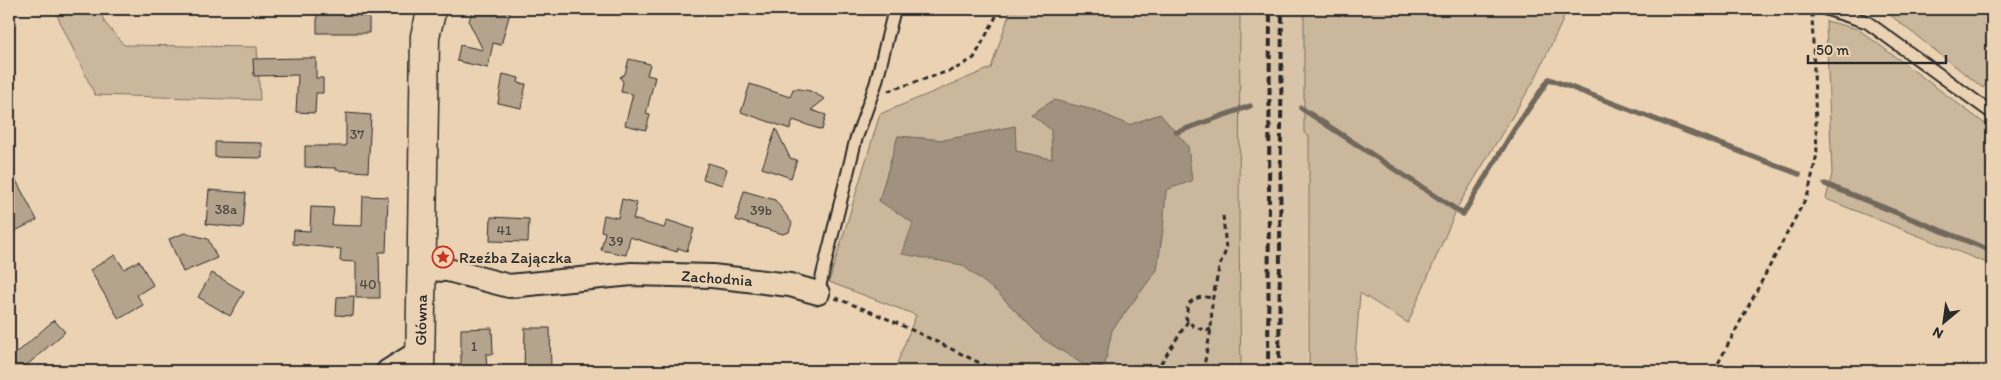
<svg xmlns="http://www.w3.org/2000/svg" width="2001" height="380" font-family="Itim,sans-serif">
<rect width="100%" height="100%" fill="#ead2b2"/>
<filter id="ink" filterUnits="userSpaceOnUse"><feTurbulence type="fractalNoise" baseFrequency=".02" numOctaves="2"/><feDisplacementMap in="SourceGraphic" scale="10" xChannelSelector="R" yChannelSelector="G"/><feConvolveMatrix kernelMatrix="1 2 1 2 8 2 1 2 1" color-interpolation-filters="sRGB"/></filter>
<g filter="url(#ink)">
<polygon fill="#dac4a7" points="1240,9 1304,9 1304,133 1309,136 1307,371 1241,371 1239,234"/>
<g fill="#cbb79c" stroke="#7b7164">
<polygon points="54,9 99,9 105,23 124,45 257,47 260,100 95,95"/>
<polygon points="1011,9 1240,9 1239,234 1241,371 1094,371 1105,363 1112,330 1157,270 1163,229 1166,190 1160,114 1129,125 1094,110 1051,130 1052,159 1016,151 1015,126 944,140 898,136 879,200 913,223 962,265 983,279 998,293 1043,339 1094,371 894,371 916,315 829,282 880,114 991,68"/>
<polygon points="1304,9 1564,9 1563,20 1535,79 1458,206 1408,323 1360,293 1354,371 1309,371 1309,136 1304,133"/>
<polygon points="1886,9 1992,9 1992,76 1983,88 1885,11"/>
<polygon points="1826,21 1858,29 1992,129 1992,265 1826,199 1832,174"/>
</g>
<polygon fill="#a1927f" stroke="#72695d" points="1054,100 1094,110 1129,125 1160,114 1188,146 1192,181 1166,190 1163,229 1157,270 1112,330 1105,364 1094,371 1043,339 998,293 962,265 902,254 913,223 879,201 898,136 944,140 1015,126 1016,151 1052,159 1051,130 1031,114"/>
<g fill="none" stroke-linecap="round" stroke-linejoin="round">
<g stroke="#72695d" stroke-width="5.5">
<polyline points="9,11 18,9"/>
<polyline points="1301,108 1463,214 1514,130 1549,79 1799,174"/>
<polyline points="1177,132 1250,106"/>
<polyline points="1825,184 1992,251"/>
</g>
</g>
<g fill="#b5a48d" stroke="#2b2b2b">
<polygon points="317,9 360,9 360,16 369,16 369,33 317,33"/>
<polygon points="472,9 511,9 501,45 493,43 488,68 457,61 460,45 483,50 469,22"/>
<polygon points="304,58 316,58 316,78 323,78 323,93 316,93 315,113 296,112 298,75 254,76 253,59"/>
<polygon points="629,59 650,64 647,75 655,77 646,114 650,115 646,130 625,125 633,94 621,92 623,82 620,77 625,74"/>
<polygon points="503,74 519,78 518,83 526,84 521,108 498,103"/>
<polygon points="750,84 790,97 793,89 800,89 810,91 825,99 811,110 826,115 822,130 793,120 790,129 741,112"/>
<polygon points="346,113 371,115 368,172 336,170 336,168 305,167 305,146 346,146"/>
<polygon points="776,129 790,158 797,160 791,178 762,168"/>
<polygon points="215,142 262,143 262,158 215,157"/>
<polygon points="708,163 727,169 722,185 703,179"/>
<polygon points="9,167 37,220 9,234"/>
<polygon points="209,190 246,193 243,228 206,224"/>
<polygon points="744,191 775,200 792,223 789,232 783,234 736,220"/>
<polygon points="363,196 388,197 386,252 379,252 380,298 356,298 356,262 340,261 341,249 293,244 294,230 310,231 311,207 334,208 332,225 362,226"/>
<polygon points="622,199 637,203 633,219 664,228 667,220 694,229 687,251 678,248 677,252 630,237 626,255 601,250 605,232 601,231 604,215 618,218"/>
<polygon points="491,217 529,219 528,242 490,241"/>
<polygon points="185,233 208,239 217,258 183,272 169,239"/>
<polygon points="115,255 124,269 139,261 153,285 137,295 143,305 119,319 90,270"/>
<polygon points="212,273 244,292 230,316 198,297"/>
<polygon points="354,296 353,316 336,315 337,297"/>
<polygon points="54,320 65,332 20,371 9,371 9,360"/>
<polygon points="492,328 493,354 486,354 487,369 461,369 461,329"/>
<polygon points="525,328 550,328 551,371 524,371"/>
</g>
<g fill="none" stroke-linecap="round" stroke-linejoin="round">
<g stroke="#2b2b2b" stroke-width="15">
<g id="service">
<polyline points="1826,9 1867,22 1992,113"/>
<polyline points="818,293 856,139 876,83 893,15 892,9"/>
</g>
</g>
<g stroke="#2b2b2b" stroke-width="26">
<g id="minor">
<polyline points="422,269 448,270 509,286 632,274 712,276 790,285 818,293"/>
<polyline points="388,371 420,351"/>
</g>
</g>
<g stroke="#2b2b2b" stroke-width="31">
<polyline id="secondary" points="420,371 425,36 432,9"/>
</g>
<g stroke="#2b2b2b" stroke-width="3" stroke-dasharray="5 4" stroke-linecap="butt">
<polyline points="888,91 955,69 974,58 1000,9"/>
<path d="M835,298C891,318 943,345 996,371"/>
<path d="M1211,329L1206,331L1193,326L1186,318L1188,304C1196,297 1202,296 1213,298"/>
<polyline points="1156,371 1188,321"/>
<polyline points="1203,371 1211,329 1212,302 1219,268 1226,250 1223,215"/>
<polyline points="1714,371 1808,194 1817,154 1812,14"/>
</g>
<use href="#service" stroke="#ead2b2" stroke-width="11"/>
<use href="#minor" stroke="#ead2b2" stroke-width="22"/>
<use href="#secondary" stroke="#ead2b2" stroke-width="28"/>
<g stroke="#2b2b2b" stroke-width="4" stroke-dasharray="8 4" stroke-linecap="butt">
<polyline points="1268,371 1270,9"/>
<polyline points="1279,371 1282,9"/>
</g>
</g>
</g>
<defs>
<g id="sight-ring" transform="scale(1.125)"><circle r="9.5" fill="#ead2b2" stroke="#c8321e" stroke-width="1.5"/><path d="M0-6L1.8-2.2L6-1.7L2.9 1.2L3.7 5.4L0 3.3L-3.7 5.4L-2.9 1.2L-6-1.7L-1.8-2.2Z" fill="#c8321e"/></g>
</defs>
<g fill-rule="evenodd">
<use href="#sight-ring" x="443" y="257"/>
</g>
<g text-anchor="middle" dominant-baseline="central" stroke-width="4.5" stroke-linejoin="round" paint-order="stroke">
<g font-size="14" fill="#4e4944">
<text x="357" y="134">37</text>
<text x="226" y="209">38a</text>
<text x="761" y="210">39b</text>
<text x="504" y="230">41</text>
<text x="616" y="241">39</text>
<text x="368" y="284">40</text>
<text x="474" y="346">1</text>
</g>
<g font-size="16" fill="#2b2b2b" stroke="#ead2b2" text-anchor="start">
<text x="459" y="257">Rzeźba Zajączka</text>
</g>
<g font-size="16" fill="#2b2b2b" stroke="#ead2b2">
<text transform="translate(717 278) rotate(4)">Zachodnia</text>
<text transform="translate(421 320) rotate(-89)">Główna</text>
</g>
</g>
<rect width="2001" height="380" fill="none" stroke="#ead2b2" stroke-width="30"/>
<rect x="15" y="15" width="1971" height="350" fill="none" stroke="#2b2b2b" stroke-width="2" filter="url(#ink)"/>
<g transform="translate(1944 322) rotate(209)" stroke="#ead2b2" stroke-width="4" paint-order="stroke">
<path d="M0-4L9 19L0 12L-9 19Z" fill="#2b2b2b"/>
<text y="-8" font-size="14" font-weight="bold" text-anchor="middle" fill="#2b2b2b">N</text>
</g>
<path d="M1808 55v8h138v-8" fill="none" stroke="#2b2b2b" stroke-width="2.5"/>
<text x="1816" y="55" font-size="15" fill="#2b2b2b" stroke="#ead2b2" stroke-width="4" paint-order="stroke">50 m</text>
</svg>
